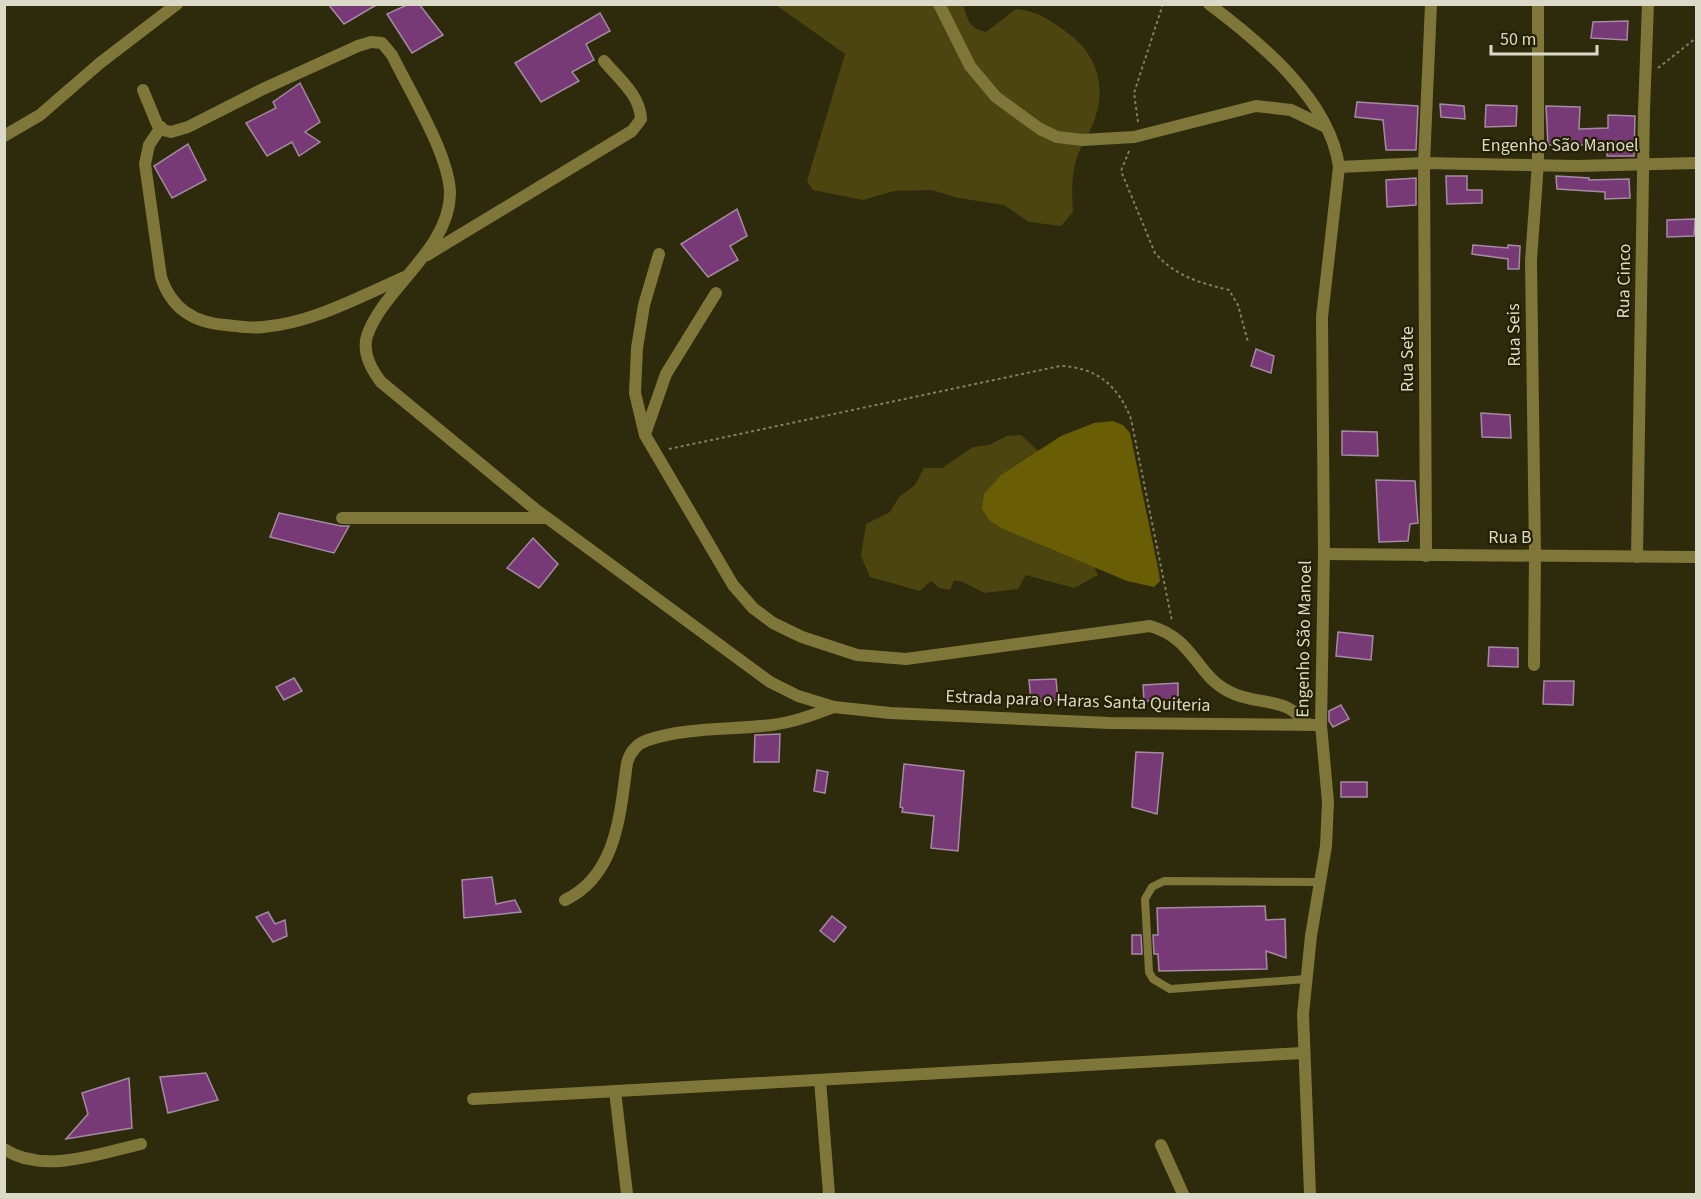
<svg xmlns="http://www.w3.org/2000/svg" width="1701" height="1199" font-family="'Source Sans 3',sans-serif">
<rect width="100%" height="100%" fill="#2e2a0c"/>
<g fill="#4c450f">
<path d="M776,5H963C968,20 969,28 986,32L1016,9C1038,11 1052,21 1069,34C1095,53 1106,84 1096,115C1092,131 1080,145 1076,161C1071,178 1072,195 1073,212L1061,226L1029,222L1004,205L958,198L932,190L894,191L863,200L813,190L807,181L845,54Z"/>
<polygon points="1021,435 1047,459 1048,548 1094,566 1098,575 1074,588 1026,575 1018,589 984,593 963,582 954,580 950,590 939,588 931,581 920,591 870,577 861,556 866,524 890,512 899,497 915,485 924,468 942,468 973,447 989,445 1007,436"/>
</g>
<polygon fill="#695d06" points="1113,421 1123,425 1130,433 1159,573 1160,581 1154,587 1127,581 1001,528 989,520 982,509 984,494 1001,475 1061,436 1094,423"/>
<g fill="#783977" stroke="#a48aa2" stroke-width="1.5">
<polygon points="328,4 378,4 344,24"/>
<polygon points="409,4 419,4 443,35 412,53 387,14"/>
<polygon points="600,13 610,31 586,44 594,60 572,72 579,81 541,102 515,63"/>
<polygon points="1628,21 1627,40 1591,38 1593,22"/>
<polygon points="300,83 320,122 305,132 320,142 299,156 292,142 267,156 246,123 276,108 273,102"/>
<polygon points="1357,102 1418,106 1416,150 1386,150 1383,120 1355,117"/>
<polygon points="1440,104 1464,106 1465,119 1441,117"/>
<polygon points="1486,105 1517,106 1516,126 1485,127"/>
<polygon points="1546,106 1580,107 1579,129 1608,128 1608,115 1635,116 1634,156 1607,156 1607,145 1548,145"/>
<polygon points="188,144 206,180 172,198 154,166"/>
<polygon points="1446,176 1467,176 1467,190 1482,190 1482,203 1447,204"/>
<polygon points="1556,176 1589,178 1589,180 1629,179 1630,198 1605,199 1605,192 1557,189"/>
<polygon points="1416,178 1416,205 1387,207 1386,180"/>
<polygon points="737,209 747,236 730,246 738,260 708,277 681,244"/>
<polygon points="1695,219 1694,236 1667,237 1667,220"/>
<polygon points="1473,245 1508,248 1508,245 1520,246 1519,269 1508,269 1508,259 1472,254"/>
<polygon points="1256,349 1274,356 1271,373 1251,366"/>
<polygon points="1481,413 1510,415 1511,438 1482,437"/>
<polygon points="1342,431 1377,432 1378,456 1342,455"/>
<polygon points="1376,480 1415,481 1418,523 1410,524 1408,541 1379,542"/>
<polygon points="279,513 341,526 349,526 334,553 270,537"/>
<polygon points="533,538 558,564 539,588 507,568"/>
<polygon points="1338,632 1373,636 1371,660 1336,656"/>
<polygon points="1489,647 1518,648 1518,667 1488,666"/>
<polygon points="294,678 302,691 284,700 276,687"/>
<polygon points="1056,679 1058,700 1031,702 1029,680"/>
<polygon points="1544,681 1574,681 1573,705 1543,704"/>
<polygon points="1178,683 1178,701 1144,701 1143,685"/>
<polygon points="1341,705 1349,719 1333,727 1329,721 1329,711"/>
<polygon points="780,734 779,762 754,762 755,735"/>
<polygon points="1136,752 1163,753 1157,814 1132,807"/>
<polygon points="904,764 964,771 958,851 931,848 934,816 902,812 903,808 900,807"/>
<polygon points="817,770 828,772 825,793 814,791"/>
<rect x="1341" y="782" width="26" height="15"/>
<polygon points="492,877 496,904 515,900 521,912 464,918 462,880"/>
<polygon points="1265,906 1266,920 1285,919 1286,958 1266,951 1267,969 1159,971 1158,954 1154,954 1153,935 1158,935 1157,908"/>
<polygon points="268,912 275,924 285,920 287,936 273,942 256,917"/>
<polygon points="832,916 846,927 834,942 820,931"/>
<polygon points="1132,935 1141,935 1142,954 1132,954"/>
<polygon points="206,1073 218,1100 168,1113 160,1077"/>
<polygon points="129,1078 132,1128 66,1139 88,1114 82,1093"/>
</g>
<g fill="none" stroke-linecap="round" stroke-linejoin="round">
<g stroke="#817e66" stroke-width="2" stroke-dasharray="3 3" stroke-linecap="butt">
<polyline points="1658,68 1696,38"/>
<polyline points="1138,122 1134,93 1163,4"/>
<path d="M1129,151L1121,171L1155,253C1175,276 1200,283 1229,290L1238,305L1248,342"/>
<path d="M669,449L1060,366C1096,367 1118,385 1131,419L1172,621"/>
</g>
<polyline stroke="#7f763a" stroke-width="8" points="1306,979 1170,989 1153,979 1149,972 1145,899 1152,887 1164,881 1320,882"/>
<g stroke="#7f763a" stroke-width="12">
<polyline points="939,4 970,66 996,97 1040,129 1057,137 1083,140 1134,137 1256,106 1291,110 1324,126"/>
<path d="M1209,4C1261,43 1330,100 1339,167L1322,317L1324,554L1321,725L1328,802L1326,846L1311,936L1303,1014L1310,1194"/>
<path d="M143,90L157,124L163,130L171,132L188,127L263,89L358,46L371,42L382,43L392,55C409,90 450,156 450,194C449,250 383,288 367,336C362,353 371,369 381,382L535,509L770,682L798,696L834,707L890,713L1109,723L1321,725"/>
<path d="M161,127L149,145L145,164L161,277C171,308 194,323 226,325C238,326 251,329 263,327C313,323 361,296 407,276"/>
<polyline points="4,136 40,115 100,63 177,4"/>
<polyline points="1339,167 1424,163 1577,166 1696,163"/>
<path d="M659,254L644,305L637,348L635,393L645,435L733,585L753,608L773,623L802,637L857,655L906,659L1150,626C1195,639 1195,675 1230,692C1248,702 1270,699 1288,708C1296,712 1303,719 1309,725"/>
<path d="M427,255L632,131L641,119C640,95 619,79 604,61"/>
<polyline points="645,434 666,374 716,293"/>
<polyline points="342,518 546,518"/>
<polyline points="1324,554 1696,557"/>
<polyline points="1426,556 1424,163 1431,4"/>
<polyline points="1637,557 1644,111 1648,4"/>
<polyline points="1534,665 1535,555 1531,260 1538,163 1538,4"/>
<path d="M565,900C617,875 620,814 627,763C630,752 636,744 648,740C686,727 731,730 772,725C794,722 813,715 834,707"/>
<polyline points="820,1080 829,1194"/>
<polyline points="615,1091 627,1194"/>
<polyline points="473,1099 1303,1053"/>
<polyline points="1161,1145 1183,1194"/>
<path d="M4,1149C44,1175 100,1153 141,1144"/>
</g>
</g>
<g text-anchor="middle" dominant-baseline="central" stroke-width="4.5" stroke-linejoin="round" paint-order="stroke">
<g font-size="18" fill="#dbd9c8" stroke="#242003">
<text x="1560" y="145">Engenho São Manoel</text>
<text transform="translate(1624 281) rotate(-89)">Rua Cinco</text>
<text transform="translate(1514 335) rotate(-91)">Rua Seis</text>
<text transform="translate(1407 359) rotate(-90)">Rua Sete</text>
<text x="1510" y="537">Rua B</text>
<text transform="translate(1304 639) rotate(-89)">Engenho São Manoel</text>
<text transform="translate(1078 701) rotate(2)">Estrada para o Haras Santa Quiteria</text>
</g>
</g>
<rect width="1701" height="1199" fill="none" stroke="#dbd9c8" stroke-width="12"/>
<path d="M1491 45v9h106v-9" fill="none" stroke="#dbd9c8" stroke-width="3"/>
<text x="1500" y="45" font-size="18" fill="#dbd9c8" stroke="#242003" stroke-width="4.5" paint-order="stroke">50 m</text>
</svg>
